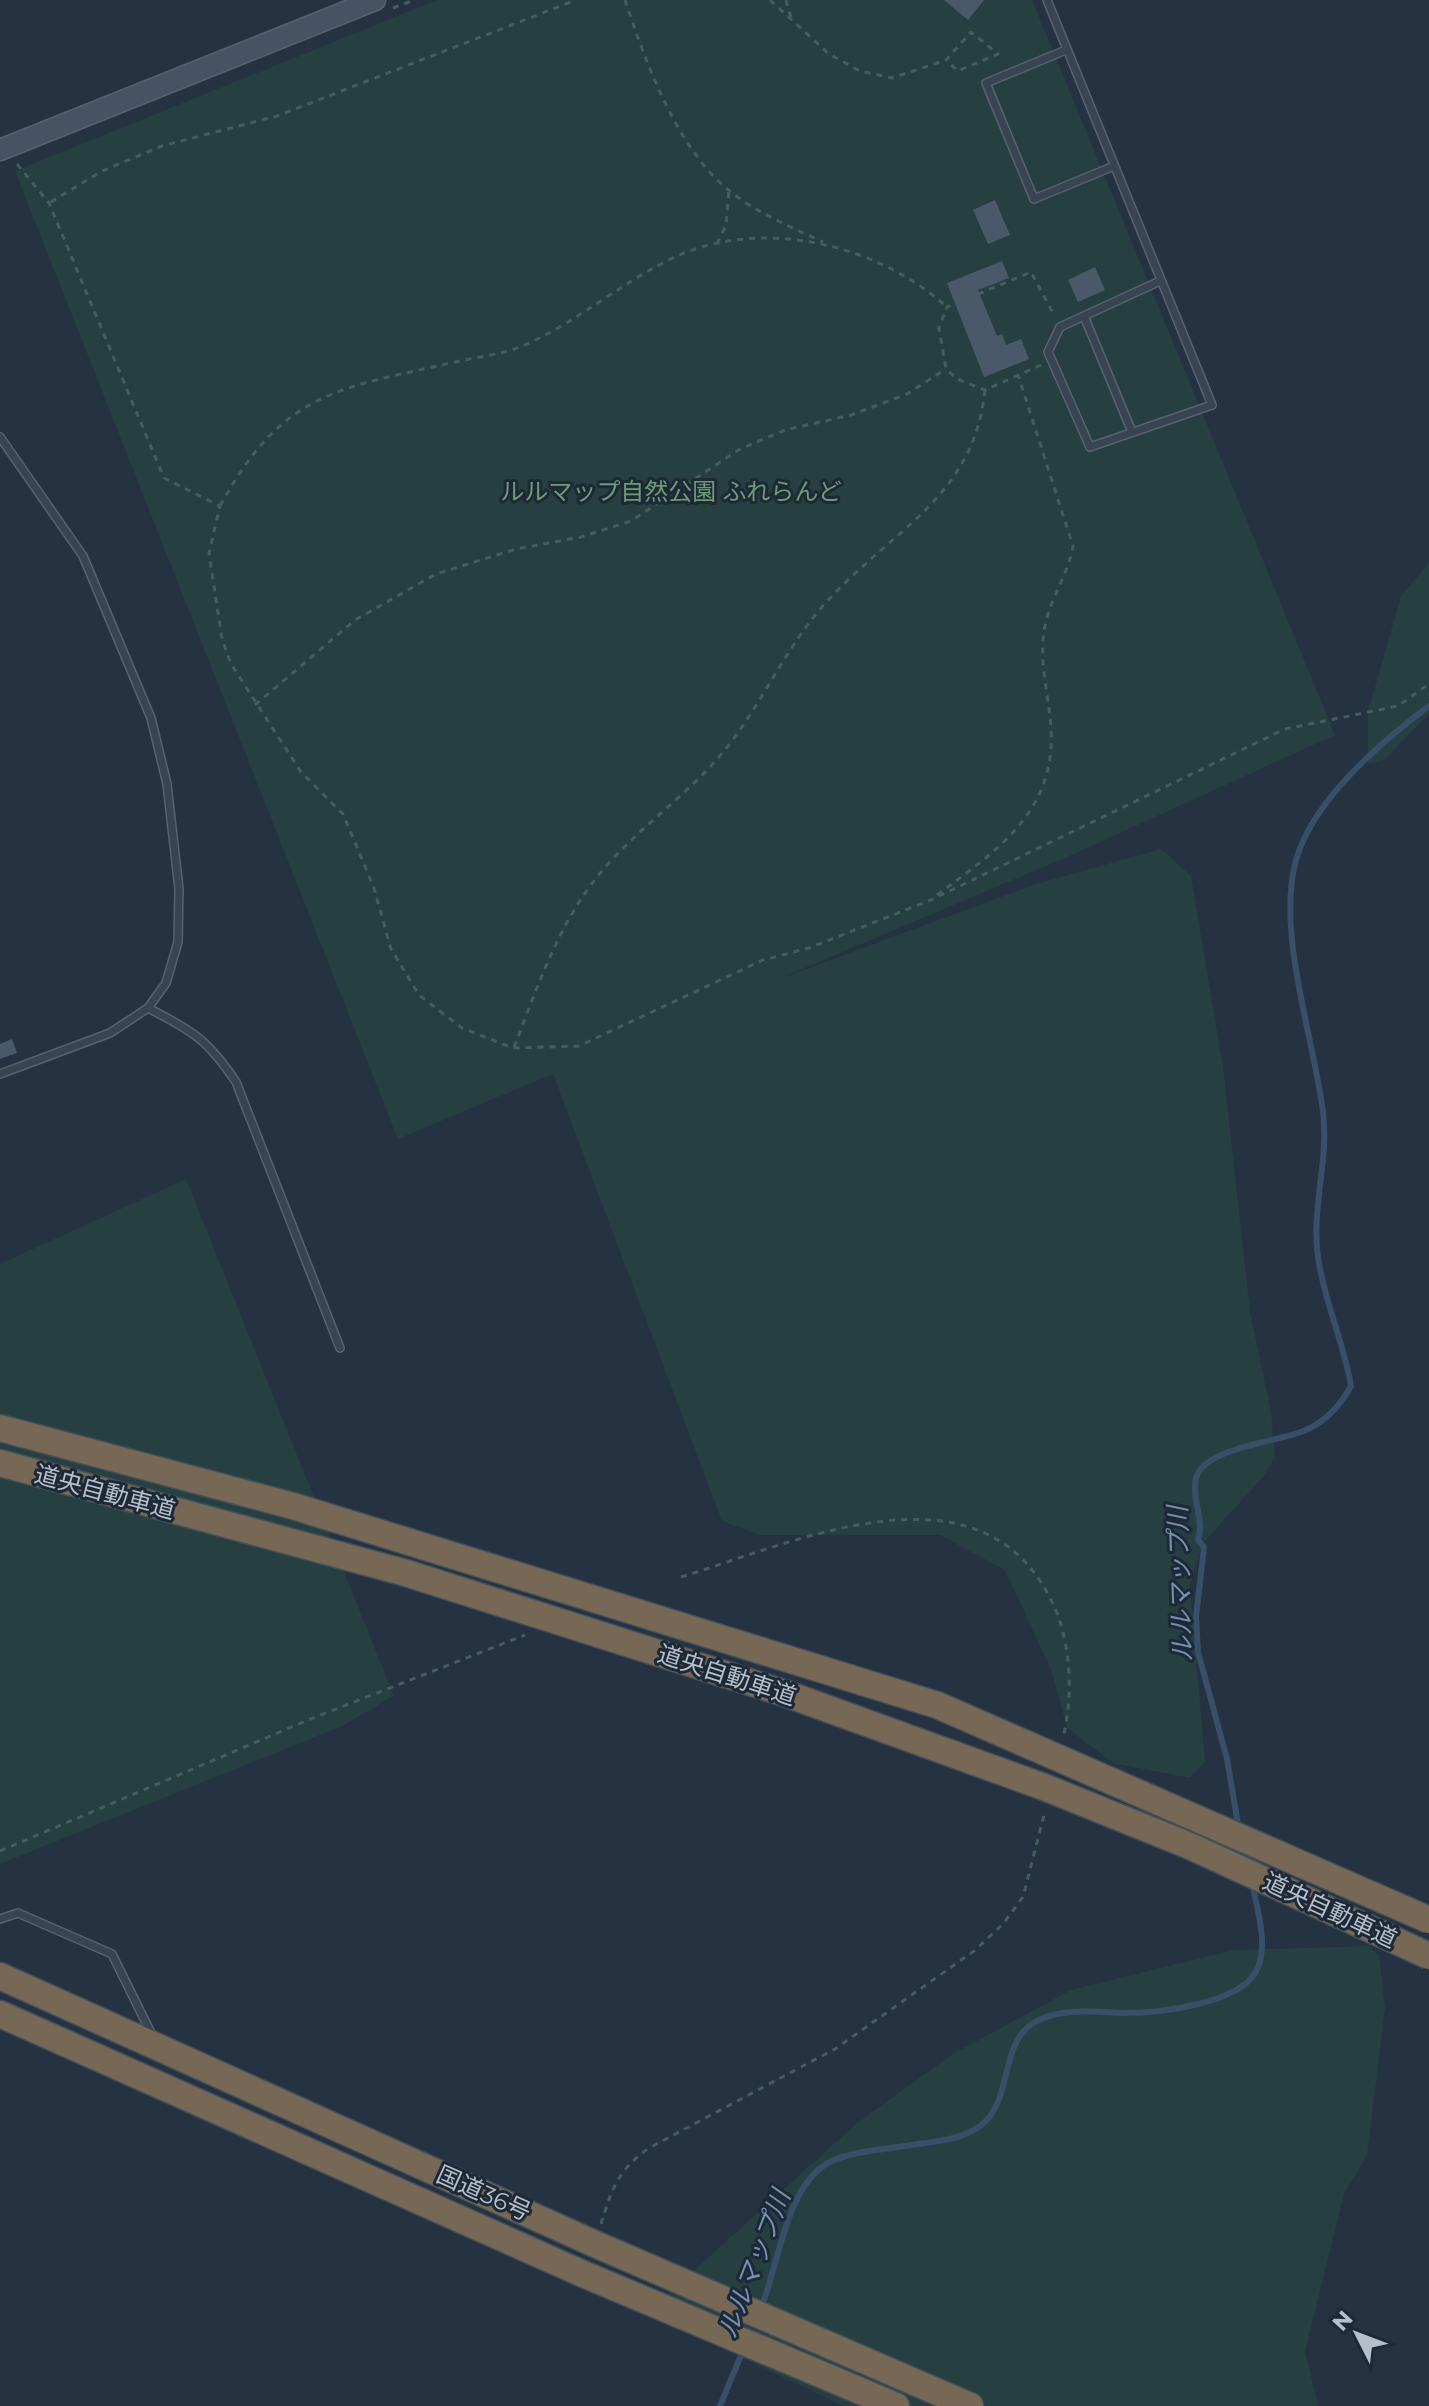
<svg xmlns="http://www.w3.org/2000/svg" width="1429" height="2406" font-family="Montserrat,'Noto Sans JP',sans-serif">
<rect width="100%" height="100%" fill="#243241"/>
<g fill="#264042">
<polygon points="437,0 1032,0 1335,735 1065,858 774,981 1033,885 1161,849 1191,876 1223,1067 1250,1312 1271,1412 1275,1457 1263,1477 1203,1543 1190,1585 1205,1762 1190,1778 1113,1763 1067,1728 1052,1672 1005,1570 940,1535 760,1535 722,1521 553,1074 398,1139 15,171"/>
<polygon points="1429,563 1429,714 1384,760 1368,764 1368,712 1401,596"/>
<polygon points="186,1179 394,1696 342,1726 0,1864 0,1264"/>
<polygon points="1369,1946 1379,1955 1385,2008 1367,2155 1344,2194 1305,2351 1318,2406 843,2406 648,2312 856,2124 951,2055 1071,1990 1234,1950"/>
</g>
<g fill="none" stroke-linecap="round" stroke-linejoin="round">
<g stroke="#374f69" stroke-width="6">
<path d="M1239,1830L1227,1759L1198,1652L1196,1617L1204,1547L1198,1540C1205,1522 1191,1497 1196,1478C1204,1448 1275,1442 1301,1432C1323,1424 1340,1406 1351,1386C1344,1343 1324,1301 1318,1257C1311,1210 1329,1160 1323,1112C1314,1039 1276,932 1296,860C1313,800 1381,742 1429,706"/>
<path d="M761,2308C778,2267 786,2186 828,2163C851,2151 880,2150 905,2146C929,2142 960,2141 980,2126C1014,2102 998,2043 1035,2022C1061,2007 1096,2012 1124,2013C1163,2013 1237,2003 1255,1973C1270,1949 1257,1908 1252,1883"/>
<polyline points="720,2406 744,2348"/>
</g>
</g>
<g fill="#4a596a">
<polygon points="944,0 984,0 968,20"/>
<polygon points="995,200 1010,235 988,244 973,210"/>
<polygon points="1002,261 1009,278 978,290 997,336 1002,334 1006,345 1021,339 1029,359 984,377 947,283"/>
<polygon points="1095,267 1105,290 1078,302 1068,280"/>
<polygon points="12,1039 17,1053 0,1059 0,1044"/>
</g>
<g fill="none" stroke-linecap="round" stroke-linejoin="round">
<g stroke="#56626e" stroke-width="10">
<g id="lane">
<polyline points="1047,0 1212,405 1090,447 1048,352 1060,327 1160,281"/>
<polyline points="1066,50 986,83 1034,199 1114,166"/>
<polyline points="1084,316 1132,432"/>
<polyline points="0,437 83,556 151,718 167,784 179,889 178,942 166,983 148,1008 110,1033 0,1074"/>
<path d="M148,1008C193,1031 208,1040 236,1082L340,1348"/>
<polyline points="0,1919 18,1913 112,1954 153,2037"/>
</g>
</g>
<g stroke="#56626e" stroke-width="23">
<polyline id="secondary" points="0,150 375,0"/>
</g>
<g stroke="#434f5b" stroke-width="29">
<g id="highway">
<polyline points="0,1428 293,1506 801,1663"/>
<polyline points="0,1463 406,1573 784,1693"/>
<polyline points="0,1976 595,2244 970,2406"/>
<polyline points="0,2014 581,2273 896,2406"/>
</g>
</g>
<g stroke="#445d5f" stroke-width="3" stroke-dasharray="6 6" stroke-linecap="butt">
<path d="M625,0C646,63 677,150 731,192C759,214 791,227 823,242"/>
<polyline points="770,0 829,54 860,71 892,78 946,60 971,32 998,54 958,71 946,60"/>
<polyline points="786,0 792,21"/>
<polyline points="393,8 414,0"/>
<polyline points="17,164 49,203 164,478 220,506 209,553 222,639 231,664 301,772 343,814 374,888 391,949 419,995 462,1028 513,1048 579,1046 763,960 809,948 931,900 1285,729 1398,706 1429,684"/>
<polyline points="51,202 102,171 162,146 277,116 576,0"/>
<polyline points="717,244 726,225 729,190"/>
<polyline points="1041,365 985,390 957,379 946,369 939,328 947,307 1031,272 1055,317"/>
<path d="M220,506C283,391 337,389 455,362C476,357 500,355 520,347C576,324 622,281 677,256C766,217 878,245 947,307"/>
<polyline points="255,705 355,620 436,574 516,549 581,537 631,521 740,449 785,430 851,415 907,394 946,369"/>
<path d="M937,895C996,851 1056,812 1051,729C1049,694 1038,661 1045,626C1050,599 1068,575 1073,546L1018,375"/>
<path d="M514,1047C535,994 554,936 588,889C626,835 683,801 724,751C764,702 787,643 831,597C897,527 974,495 985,390"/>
<path d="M681,1577C793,1543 976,1457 1049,1596C1071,1636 1074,1693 1063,1738"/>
<polyline points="0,1851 308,1720 525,1635"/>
<path d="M601,2224C612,2188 618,2170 649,2148L835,2049L974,1951L1003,1924L1023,1897L1045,1811"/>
</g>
<use href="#lane" stroke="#384451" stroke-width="7"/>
<use href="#secondary" stroke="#465364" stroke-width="20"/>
<use href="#highway" stroke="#776855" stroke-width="26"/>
<g stroke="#434f5b" stroke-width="29" stroke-linecap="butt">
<g id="highway-bridge">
<polyline points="801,1663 937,1705 1429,1920"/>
<polyline points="784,1693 1044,1787 1190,1846 1429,1956"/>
</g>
</g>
<use href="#highway-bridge" stroke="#776855" stroke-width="26"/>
</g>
<g text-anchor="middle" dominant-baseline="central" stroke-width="6" stroke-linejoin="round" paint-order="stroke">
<g font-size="24" fill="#6b9d73" stroke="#1d2936">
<text x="671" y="491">ルルマップ自然公園 ふれらんど</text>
</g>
<g font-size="24" fill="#b5bfcb" stroke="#1d2936">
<text transform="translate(105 1492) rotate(15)">道央自動車道</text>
<text transform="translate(727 1675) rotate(18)">道央自動車道</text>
<text transform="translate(1330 1910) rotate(25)">道央自動車道</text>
<text transform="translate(484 2193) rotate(24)">国道36号</text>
</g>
<g font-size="26" font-style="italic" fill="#7391b0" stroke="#1d2936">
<text transform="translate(1180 1584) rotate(-92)">ルルマップ川</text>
<text transform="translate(754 2264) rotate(-69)">ルルマップ川</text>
</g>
</g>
<g transform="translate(1357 2334) rotate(312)" stroke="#1d2936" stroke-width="6" paint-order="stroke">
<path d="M0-6L14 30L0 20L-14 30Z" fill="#b5bfcb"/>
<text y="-12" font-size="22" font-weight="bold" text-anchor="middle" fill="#b5bfcb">N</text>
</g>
</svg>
